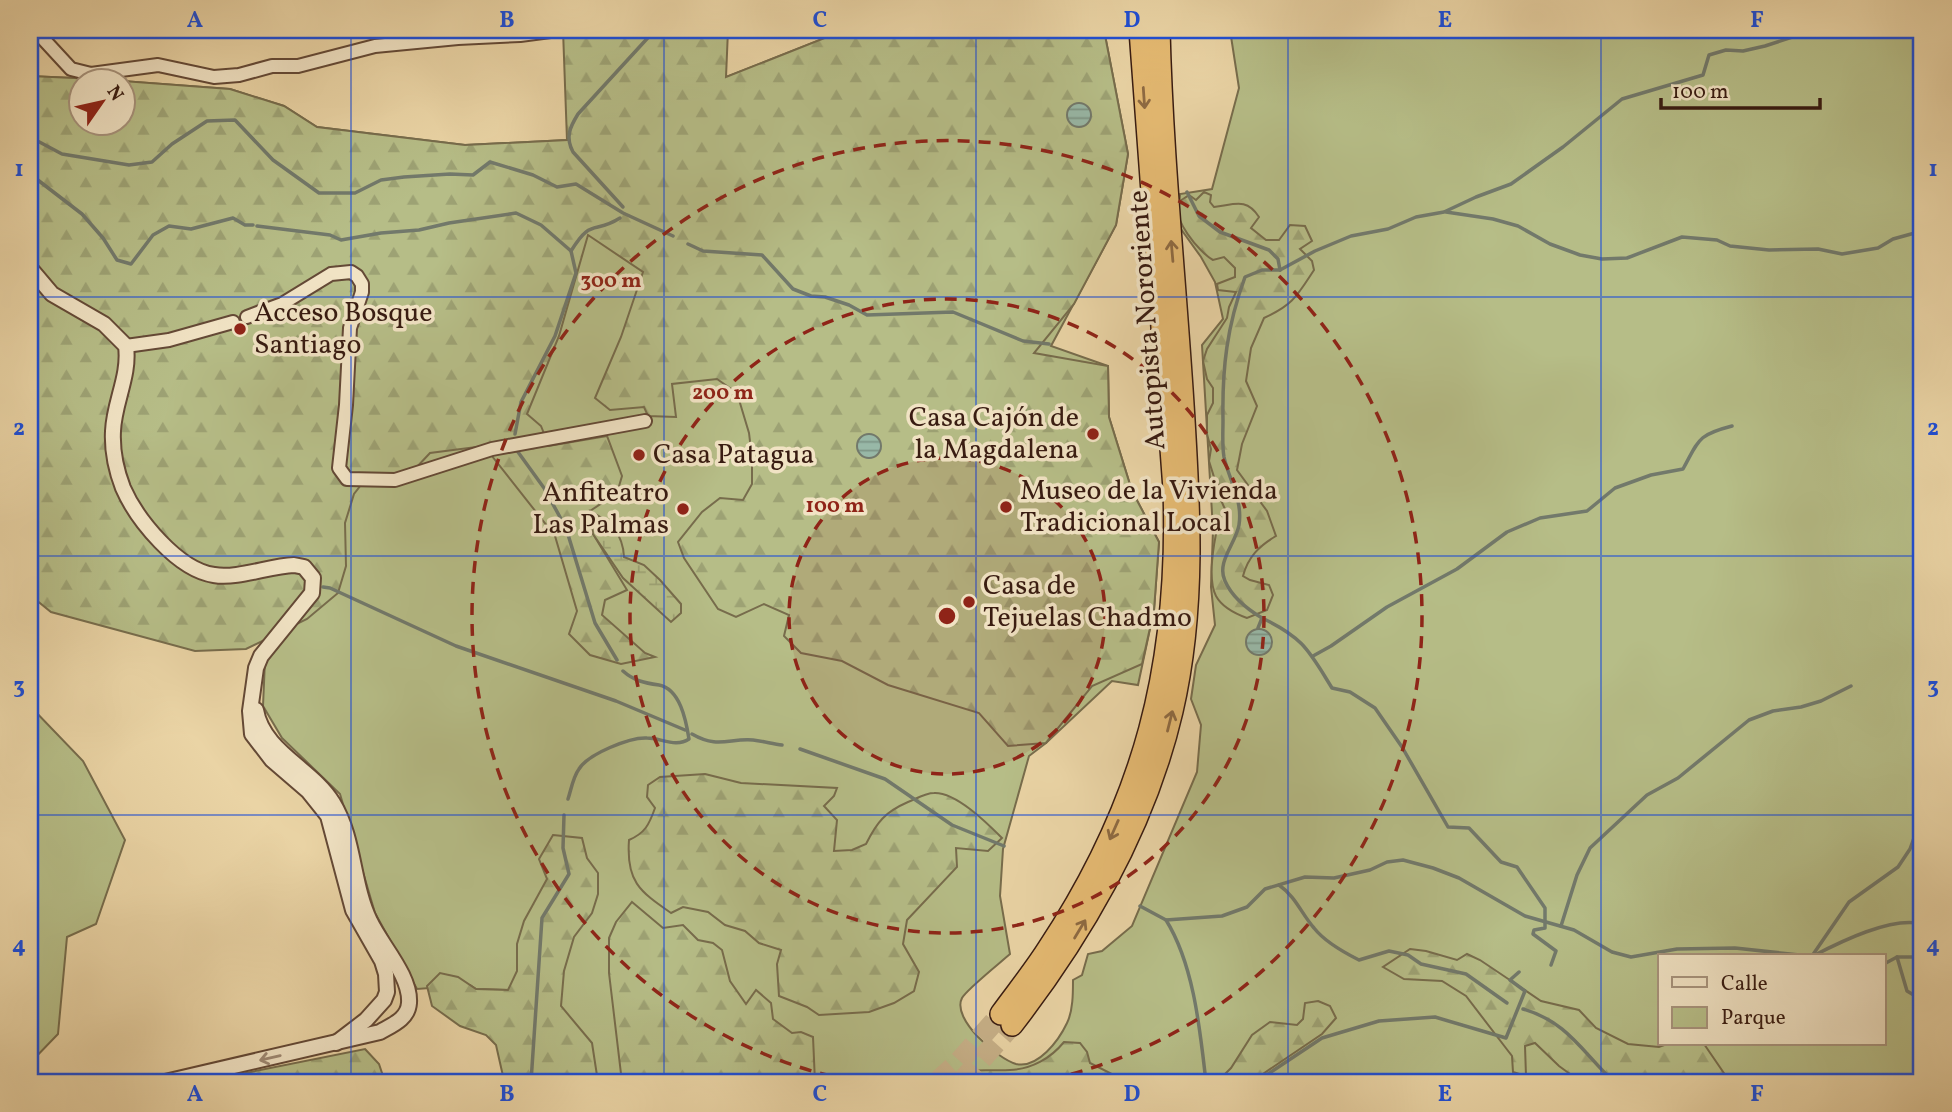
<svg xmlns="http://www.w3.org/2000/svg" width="1952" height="1112" font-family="Vollkorn,serif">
<defs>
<pattern id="forest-firs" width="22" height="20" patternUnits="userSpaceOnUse" patternTransform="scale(1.75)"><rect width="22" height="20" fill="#b6bd87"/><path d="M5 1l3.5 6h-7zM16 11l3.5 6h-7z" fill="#9da274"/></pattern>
<pattern id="wetland-marsh" width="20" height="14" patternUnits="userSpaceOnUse" patternTransform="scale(1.75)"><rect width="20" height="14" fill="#b6bd87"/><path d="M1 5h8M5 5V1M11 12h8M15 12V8" fill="none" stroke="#9da274"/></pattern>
<pattern id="water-rules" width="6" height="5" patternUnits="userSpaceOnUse" patternTransform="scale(1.75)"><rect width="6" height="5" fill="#98b8a7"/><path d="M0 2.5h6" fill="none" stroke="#7d9587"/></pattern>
</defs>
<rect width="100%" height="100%" fill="#ead4a5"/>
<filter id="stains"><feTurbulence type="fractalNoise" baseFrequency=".00286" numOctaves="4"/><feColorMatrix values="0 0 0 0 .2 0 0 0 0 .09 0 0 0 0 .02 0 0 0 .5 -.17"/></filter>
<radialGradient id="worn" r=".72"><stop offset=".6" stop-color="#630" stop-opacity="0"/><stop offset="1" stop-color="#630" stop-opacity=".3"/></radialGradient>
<g fill="#b6bd87" stroke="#776c4c" stroke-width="2" fill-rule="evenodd">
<path d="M829,30H1104L1128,154L1116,225L1051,346L1108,366L1109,417L1132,491L1159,542L1154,610L1138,685L1112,681L1046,743L1029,756L1003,849L1000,896L1010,954C1001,962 966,990 962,998C951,1019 998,1059 1016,1064C1038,1069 1059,1040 1067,1023C1073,1011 1073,993 1073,980L1082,975L1088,954L1102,951L1132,926L1197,772L1201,725L1191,699L1196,665L1215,625L1211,587L1213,530L1202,345L1223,319L1215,282L1201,257L1178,225L1180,194L1212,189L1239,88L1230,30H1922V1082H527L508,990L476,989L470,985L417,989L375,913L340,794L282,738L263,706L265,660L302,615L30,76L118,80H80V122H122L123,81L230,89L284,106L317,127L465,145L567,140L830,36ZM1660,956H1884V1044H1660Z"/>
<polygon points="30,706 83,761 125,840 96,924 67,937 58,1034 30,1063"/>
</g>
<g fill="url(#forest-firs)" stroke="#776c4c" stroke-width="2">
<polygon points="563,30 728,30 726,77 830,36 837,30 1104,30 1128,154 1116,225 1074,304 1034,353 1108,366 1109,417 1132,491 1159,542 1154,610 1142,664 1092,686 1046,743 1008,746 979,713 888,685 842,661 801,653 784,636 789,615 764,604 736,617 718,609 684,558 678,542 702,512 720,498 743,500 752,484 752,458 749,433 737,393 717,379 672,384 676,417 648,416 644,407 610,410 595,398 621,337 643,272 588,235 559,336 527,414 541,426 549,446 607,436 622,476 617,493 590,511 593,534 627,590 605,600 602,615 645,653 655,657 621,664 590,655 569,634 577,611 555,536 484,446 430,453 414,470 388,476 368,476 354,494 345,523 346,566 338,593 307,619 246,649 195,651 51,612 30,595 30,76 118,80 80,80 80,122 122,122 123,81 230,89 284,106 317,127 465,145 567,140"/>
<path d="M1204,192L1211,195L1210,202L1214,207C1234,205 1246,197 1259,217L1251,228L1266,240H1279L1290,225L1305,226L1312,241L1300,249L1312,261L1314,270C1297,296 1293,305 1264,318L1251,348L1246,381L1257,406L1242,444L1237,470L1267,511L1276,536C1259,546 1248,557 1243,576L1250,580L1269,585L1273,595L1267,610L1247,618C1236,614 1222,607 1216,596C1207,579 1214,542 1218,525L1229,518L1220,498L1221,488L1214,477L1209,461L1211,449L1207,434V415L1213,403V388L1207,379L1203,361L1207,349L1227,318L1229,307L1236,292L1218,290L1217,284L1235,277V268L1224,257L1213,260C1200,253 1169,217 1180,201C1181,200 1188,196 1189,195L1196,200Z"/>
<path d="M705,774L741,783L837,788L834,796L824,806L837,820L834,851L852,850L866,844C877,822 885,812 908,802C916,799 925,793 934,793C956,792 987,823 1002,838L988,851L956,848L957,867L907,920L903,944L919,972L914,991L894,1003L869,1012L819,1015L807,1007L779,996L777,964L781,950L759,943L745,931L725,925L708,912L683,907L671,913C639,891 626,881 629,840C645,833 649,825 655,808L647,797L648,785L660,777Z"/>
<polygon points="553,835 582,838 587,858 598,873 598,894 592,913 574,937 564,971 561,1006 592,1043 598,1082 497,1082 503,1076 496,1045 486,1035 460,1026 432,1006 427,986 440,973 458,977 476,989 508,990 517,971 517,944 524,921 547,879 539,859"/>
<polygon points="632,902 663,928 683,925 698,940 713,943 722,950 730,981 746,1004 756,990 771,1003 773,1019 792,1033 801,1032 813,1037 815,1082 622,1082 609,973 609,938 616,922"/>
<polygon points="1410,949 1426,951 1457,960 1467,954 1480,960 1541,1001 1579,1010 1596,1028 1628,1044 1659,1047 1667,1044 1704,1044 1730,1082 1581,1082 1559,1066 1535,1043 1525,1046 1526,1076 1513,1072 1512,1056 1466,996 1442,981 1404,979 1383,967"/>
<polygon points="1318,1001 1330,1006 1336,1018 1322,1034 1251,1082 1217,1082 1231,1068 1252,1035 1270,1022 1297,1025 1303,1019 1305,1003"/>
<path d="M1064,1042L1080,1043L1087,1052L1090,1063L1114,1075L1121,1082H1071L1053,1079L1049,1082H946C962,1065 989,1072 1010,1070C1032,1069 1051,1058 1064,1042Z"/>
<polygon points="365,1049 379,1064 385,1082 201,1082"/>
</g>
<path fill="url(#wetland-marsh)" stroke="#776c4c" stroke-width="2" d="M590,511C610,522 623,533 624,557L644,565L660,580L681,604V613L671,622L623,578L593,534Z"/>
<g fill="url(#water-rules)" stroke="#72796b" stroke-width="2">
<circle cx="1079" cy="115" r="12"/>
<circle cx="869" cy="446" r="12"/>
<circle cx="1259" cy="642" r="13"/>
</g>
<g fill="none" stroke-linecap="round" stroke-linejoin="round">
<g stroke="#72796b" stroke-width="3.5">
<polyline points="30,137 62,154 129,165 152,162 172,144 207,121 235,120 273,160 319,193 355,193 381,180 404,177 450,174 473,175 490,162 533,175 557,187 576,184 623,213 673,236"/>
<polyline points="30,174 82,214 103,238 117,260 131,264 153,235 169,226 191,229 233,218 245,225 253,225"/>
<polyline points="1187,192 1199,216 1220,232 1269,250 1278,259 1280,270"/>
<path d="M623,207L573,152C565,137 570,127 578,114L655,30"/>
<polyline points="1446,212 1493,219 1518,226 1550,244 1580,255 1602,259 1627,258 1682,237 1717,240 1730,246 1769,250 1818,249 1842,254 1878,248 1893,239 1922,231"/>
<polyline points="257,226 330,235 341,240 381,233 419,230 449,223 516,213 541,225 571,251 576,273 555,336 521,402 515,434"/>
<polyline points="688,244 703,251 762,255 793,289 811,296 825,297 849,305 867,315 953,312 1023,341 1049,344"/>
<path d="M571,251C592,217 593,235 620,218"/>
<polyline points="1280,270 1315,251 1351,236 1388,229 1416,217 1444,212 1476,197 1511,184 1563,147 1622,99 1703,75 1709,55 1726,50 1743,51 1765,46 1814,30"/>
<polyline points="518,452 544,488 566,528 595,623 617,660"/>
<polyline points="323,587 330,588 456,646 616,701 685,730"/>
<path d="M1262,618C1247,609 1232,597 1225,581C1216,562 1236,543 1239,525C1243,500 1229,480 1224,457C1222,446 1223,432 1223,420C1222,368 1227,326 1245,277L1262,270H1280"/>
<path d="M1258,628L1262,618C1304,638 1309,651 1332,688L1350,692L1375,708L1402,747L1448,827L1469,828L1501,862L1517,867L1545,908V928L1534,930L1533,934L1556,951L1551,965"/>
<path d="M1313,656L1331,646L1387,607L1457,569L1507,532L1540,518L1587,511L1615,488L1651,475L1683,469C1699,440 1697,435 1732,426"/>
<path d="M692,734C718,749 729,738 753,740C763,741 773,744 782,745"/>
<polyline points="800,749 885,779 952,825 1004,846"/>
<path d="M568,799C571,790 573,777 579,769C588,754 630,737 647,738C661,738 676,748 689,739C686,720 680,689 659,685C645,683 634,681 623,671"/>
<path d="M1279,885C1296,897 1301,913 1314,928C1325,942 1343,952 1359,960L1389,951L1408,955L1421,964L1466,974L1507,1003"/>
<polyline points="1140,906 1166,920 1222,916 1247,907 1265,889 1305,877 1334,878 1370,870 1387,862 1403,860 1433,868 1459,878 1525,916 1574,930 1612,952 1631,957 1677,949 1735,948 1809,956"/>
<path d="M1166,920C1194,965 1200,1030 1206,1082"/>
<polyline points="1561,926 1577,875 1590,848 1647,795 1678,778 1749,720 1773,711 1801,707 1821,701 1851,686"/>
<polyline points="1812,956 1849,902 1898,867 1910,849 1922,816"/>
<path d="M1813,956C1840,942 1892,916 1922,924"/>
<polyline points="1897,957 1907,991 1922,1000"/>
<polyline points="1884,964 1897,957 1922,957"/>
<path d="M1523,1009C1568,1022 1582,1052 1614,1082"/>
<polyline points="531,1082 542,918 569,874 563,848 564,815"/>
<polyline points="907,1082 911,1078 928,1076 934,1081"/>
<polyline points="1256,1082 1322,1038 1379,1021 1435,1017 1506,1038 1525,991 1510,980 1519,972"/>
</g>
<g stroke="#c6af87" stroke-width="21" stroke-dasharray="21 10" stroke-linecap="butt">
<polyline points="937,1082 958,1063 1001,1014"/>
<polyline points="961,1082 1012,1025"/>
</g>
<g stroke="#644936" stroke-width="16">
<g id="minor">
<polyline points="35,30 71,69 91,74 158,65 214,77 239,75 272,66 298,66 375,46 458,38 520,35 558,30"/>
<polyline points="247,317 282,304 331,274 351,272 357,276 362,284 362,292 350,328 346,405 339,468 347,479 395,480 492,449 645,421"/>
<polyline points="126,346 169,340 233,322"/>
</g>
</g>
<g stroke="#644936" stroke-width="18">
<g id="tertiary">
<path d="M30,268L52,294L104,324L126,346C130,376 114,402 113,431C112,450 116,470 123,488C137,520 178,570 214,575C238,579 269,566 294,565L304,567L313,578L312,593L261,656L256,668L250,711L252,734L272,760L308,791L328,816L353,910L382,961L386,974L387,992L384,1000L366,1020L336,1043"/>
<path d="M165,1082L380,1032C392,1025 408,1019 409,1003C411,976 381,945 370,921C352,884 355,839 333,803C313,769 263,752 256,710"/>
</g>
</g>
<g stroke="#381b11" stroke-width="24">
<g id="motorway">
<path d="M1001,1014C1017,992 1034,971 1048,949C1145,802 1180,664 1174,489L1140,30"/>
<path d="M1012,1025C1084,932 1145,827 1172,711C1197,604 1189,497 1182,389C1174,269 1162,150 1159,30"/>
</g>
</g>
<use href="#minor" stroke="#f1e3c4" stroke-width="12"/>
<use href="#tertiary" stroke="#f1e3c4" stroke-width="14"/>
<use href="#motorway" stroke="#e5ba72" stroke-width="21"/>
</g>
<defs><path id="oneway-shaft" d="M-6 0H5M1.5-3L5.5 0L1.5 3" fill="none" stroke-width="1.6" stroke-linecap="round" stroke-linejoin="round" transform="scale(1.75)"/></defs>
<g stroke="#8e6a42">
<use href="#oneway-shaft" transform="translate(1144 98) rotate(86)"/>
<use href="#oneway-shaft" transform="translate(1172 251) rotate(-95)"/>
<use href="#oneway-shaft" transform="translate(1170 721) rotate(-76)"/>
<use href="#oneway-shaft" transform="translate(1114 830) rotate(114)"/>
<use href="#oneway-shaft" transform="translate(1080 929) rotate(-59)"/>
</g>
<use stroke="#9e8973" href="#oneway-shaft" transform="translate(270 1058) rotate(167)"/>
<path fill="none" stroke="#1d4ed8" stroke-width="2" stroke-opacity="0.55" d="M351,30V1082M664,30V1082M976,30V1082M1288,30V1082M1601,30V1082M30,297H1922M30,556H1922M30,815H1922"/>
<circle cx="947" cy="616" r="158" fill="#8f2418" fill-opacity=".12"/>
<g fill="none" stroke="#8f2418" stroke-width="3.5" stroke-dasharray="12 9">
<circle cx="947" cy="616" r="158"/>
<circle cx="947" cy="616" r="317"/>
<path d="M852 1081A475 475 0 1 1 1042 1081"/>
</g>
<g fill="#8f2418" stroke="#f1e3c4" stroke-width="2.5">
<circle cx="240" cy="329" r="7"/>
<circle cx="1093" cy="434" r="7"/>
<circle cx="639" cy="455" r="7"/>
<circle cx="1006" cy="507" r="7"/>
<circle cx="683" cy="509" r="7"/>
<circle cx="969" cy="602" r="7"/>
</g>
<g text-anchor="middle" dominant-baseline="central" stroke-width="7" stroke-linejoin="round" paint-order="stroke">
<g font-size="28" fill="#381b11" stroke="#f1e3c4" text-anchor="start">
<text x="254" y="313">Acceso Bosque<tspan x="254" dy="32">Santiago</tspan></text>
<text x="1079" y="418" text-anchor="end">Casa Cajón de<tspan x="1079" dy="32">la Magdalena</tspan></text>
<text x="653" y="455">Casa Patagua</text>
<text x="1020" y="491">Museo de la Vivienda<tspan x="1020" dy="32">Tradicional Local</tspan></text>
<text x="669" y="493" text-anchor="end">Anfiteatro<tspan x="669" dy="32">Las Palmas</tspan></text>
<text x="983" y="586">Casa de<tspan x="983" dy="32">Tejuelas Chadmo</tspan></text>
</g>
<g font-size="28" fill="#381b11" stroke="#f1e3c4">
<text transform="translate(1148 320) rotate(-94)">Autopista Nororiente</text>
</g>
</g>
<circle cx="947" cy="616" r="10" fill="#8f2418" stroke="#f1e3c4" stroke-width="3.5"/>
<g font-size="21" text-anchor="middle" font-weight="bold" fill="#8f2418" stroke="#f1e3c4" stroke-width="7" stroke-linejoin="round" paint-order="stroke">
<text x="611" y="287">300 m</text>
<text x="723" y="399">200 m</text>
<text x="835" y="512">100 m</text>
</g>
<rect width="1952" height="1112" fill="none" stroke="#ead4a5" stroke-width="77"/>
<rect x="1658" y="954" width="228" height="91" fill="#f1e3c4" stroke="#a7937c" stroke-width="2"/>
<rect x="1672" y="977" width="35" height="10" fill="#f1e3c4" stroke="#a7937c" stroke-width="2"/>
<text x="1721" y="990" font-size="21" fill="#381b11">Calle</text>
<rect x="1672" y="1007" width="35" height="21" fill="#b6bd87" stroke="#a7937c" stroke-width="2"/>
<text x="1721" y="1024" font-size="21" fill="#381b11">Parque</text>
<g transform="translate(102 102) rotate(56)"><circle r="33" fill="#f1e3c4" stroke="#a7937c" stroke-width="2"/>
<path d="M0-5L12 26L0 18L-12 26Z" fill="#8f2418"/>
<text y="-10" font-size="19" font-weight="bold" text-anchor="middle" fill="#381b11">N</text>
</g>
<path d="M1661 98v10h159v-10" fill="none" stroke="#381b11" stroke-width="3.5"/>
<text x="1672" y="98" font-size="21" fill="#381b11" stroke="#f1e3c4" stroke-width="5" paint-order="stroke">100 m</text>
<rect x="38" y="38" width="1875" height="1036" fill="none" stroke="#1d4ed8" stroke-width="2.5"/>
<g font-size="23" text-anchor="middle" font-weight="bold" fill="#1d4ed8">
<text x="195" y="27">A</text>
<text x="507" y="27">B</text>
<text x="820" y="27">C</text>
<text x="1132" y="27">D</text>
<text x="1445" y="27">E</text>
<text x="1757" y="27">F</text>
<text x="19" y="176">1</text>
<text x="1933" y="176">1</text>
<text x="19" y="435">2</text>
<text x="1933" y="435">2</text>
<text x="19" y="693">3</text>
<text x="1933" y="693">3</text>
<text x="19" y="952">4</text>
<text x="1933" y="952">4</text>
<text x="195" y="1101">A</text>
<text x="507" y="1101">B</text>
<text x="820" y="1101">C</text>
<text x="1132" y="1101">D</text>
<text x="1445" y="1101">E</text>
<text x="1757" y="1101">F</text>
</g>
<rect width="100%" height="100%" filter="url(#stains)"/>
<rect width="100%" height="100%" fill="url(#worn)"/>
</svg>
